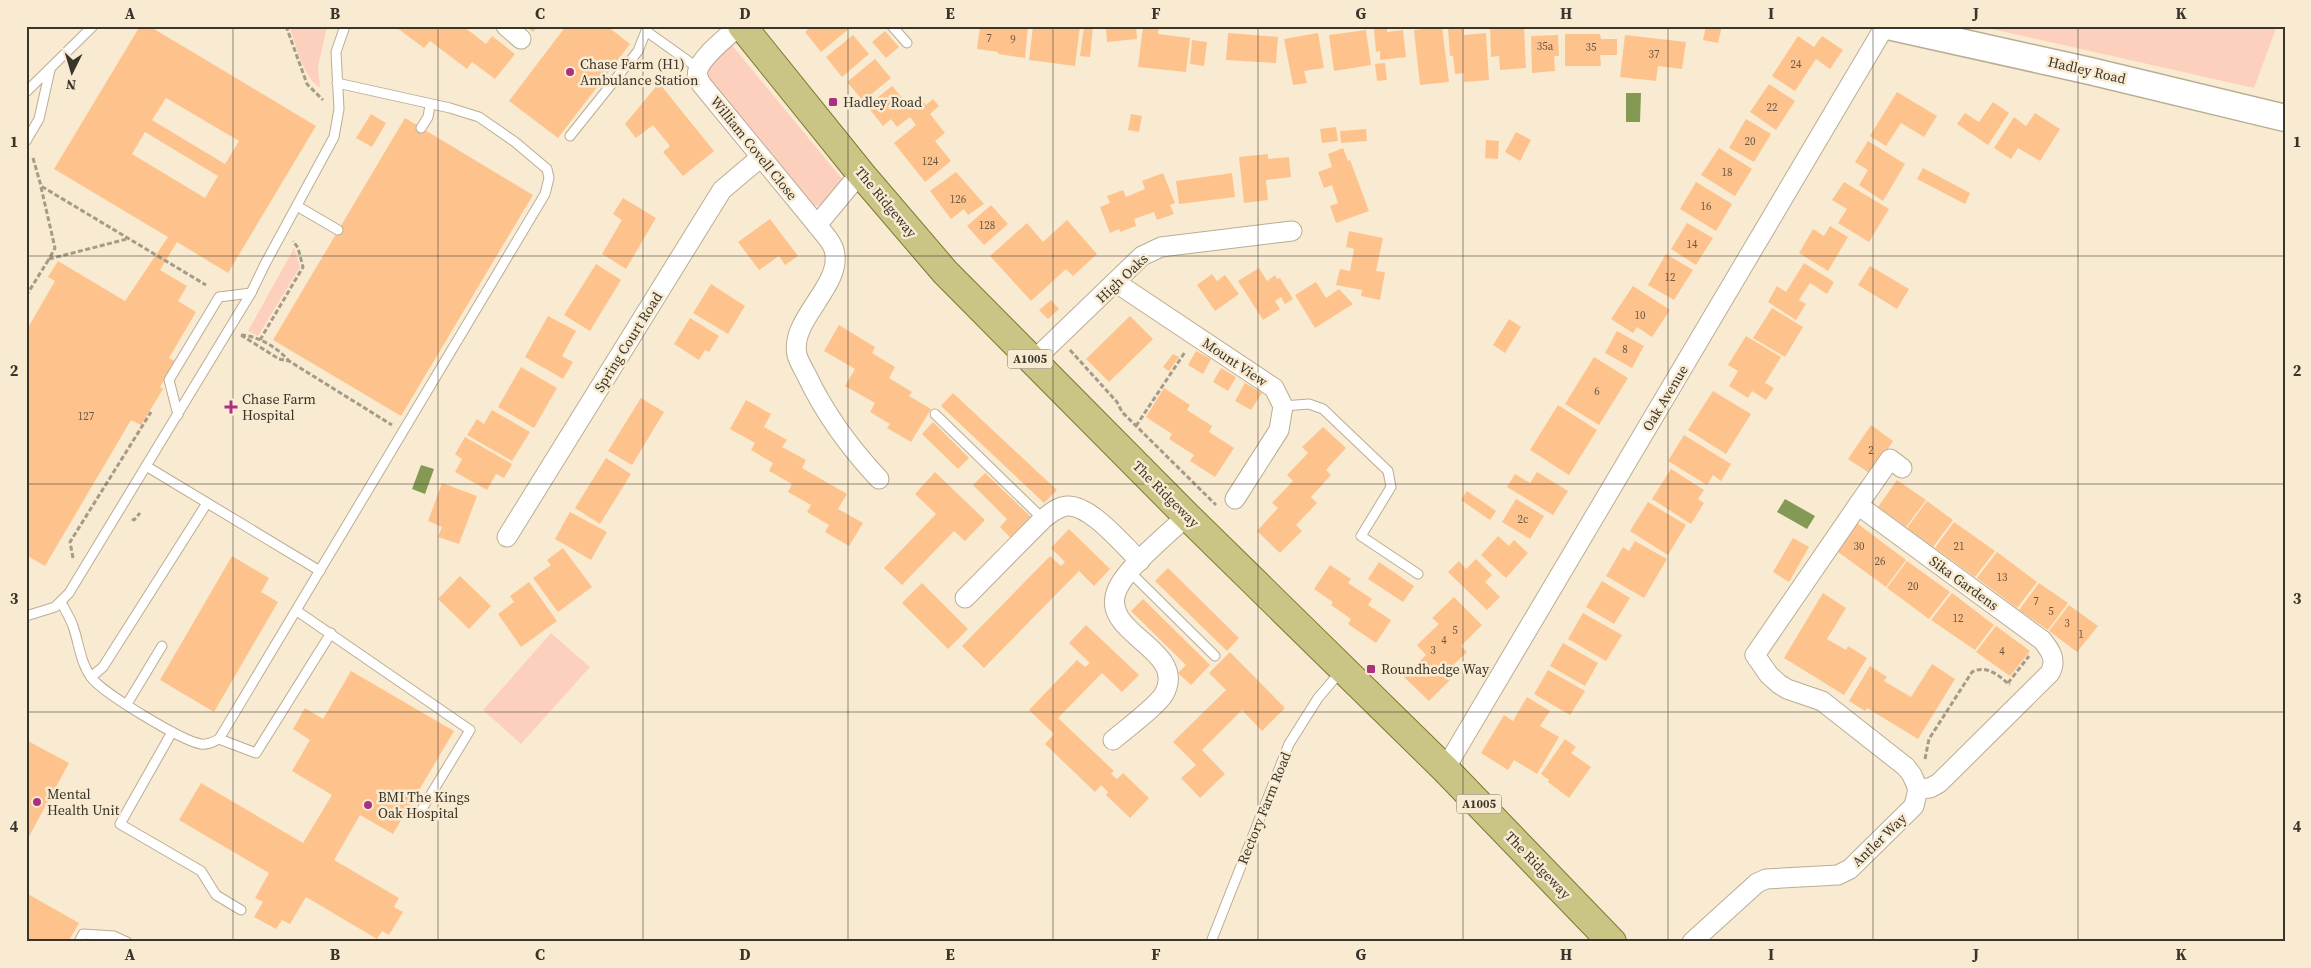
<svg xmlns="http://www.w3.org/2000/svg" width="2311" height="968" font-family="'Source Serif 4',serif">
<rect width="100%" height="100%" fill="#f9ebd1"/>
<g fill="#fdd0bd">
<path d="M289,26H327L318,67L320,88C302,76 297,46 289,26Z"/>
<polygon points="1979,26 2277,26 2254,88"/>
<path d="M730,43L843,180C834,190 824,211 809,205L707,80L706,67Z"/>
<polygon points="294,248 300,267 258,336 248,331"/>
<polygon points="551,633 590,667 521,744 483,710"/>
</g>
<g fill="#849a54">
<polygon points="1626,93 1641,93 1640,122 1626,122"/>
<polygon points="421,465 434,469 425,494 412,489"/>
<polygon points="1785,499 1815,516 1807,529 1777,512"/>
</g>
<g fill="#fec38d" fill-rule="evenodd">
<path d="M140,26H149L316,126L228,273L177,242L160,270L187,286L178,301L196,312L169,358L175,361L160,387L163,389L141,425L131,420L45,566L26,555V331L55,281L48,277L58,261L125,301L168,237L54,169ZM166,98L239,141L225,164L152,120ZM145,132L218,176L205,198L132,154Z"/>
<polygon points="399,26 463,26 486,44 492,36 515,54 495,79 472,62 467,69 430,41 424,48 397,28"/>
<polygon points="526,26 538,26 533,32"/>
<polygon points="566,26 607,26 630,44 558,138 509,101"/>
<polygon points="812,26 849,26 850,28 821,52 805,32"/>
<polygon points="980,26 1028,26 1025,58 998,54 998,52 977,49"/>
<polygon points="1033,26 1080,26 1075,66 1029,60"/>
<polygon points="1084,26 1093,27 1090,57 1080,56"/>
<polygon points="1106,26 1136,26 1137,39 1107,42"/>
<polygon points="1143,26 1159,26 1158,34 1190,38 1186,72 1138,67"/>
<polygon points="1464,26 1464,35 1486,33 1489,80 1464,82 1464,73 1455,74 1453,56 1450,56 1448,28"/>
<polygon points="1524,26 1526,68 1500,70 1499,56 1491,57 1490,27"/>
<polygon points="1706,26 1722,26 1718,43 1703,40"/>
<polygon points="1387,27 1387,32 1403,30 1406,57 1380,60 1380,51 1376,52 1374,29"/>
<polygon points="1442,27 1449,82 1420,85 1414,30"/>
<polygon points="1366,30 1371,65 1334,71 1329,35"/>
<polygon points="885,31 899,47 886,58 872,42"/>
<polygon points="1228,33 1278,37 1276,63 1226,60"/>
<polygon points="1318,33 1324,68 1304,71 1307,83 1293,85 1284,39"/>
<polygon points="1565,34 1600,34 1601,39 1617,39 1617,55 1600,55 1601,66 1565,66"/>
<polygon points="853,35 869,54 842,77 826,57"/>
<polygon points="1558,35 1559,56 1554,56 1555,71 1532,73 1531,36"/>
<polygon points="1625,35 1686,42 1682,69 1658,66 1656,81 1620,77"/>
<polygon points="1798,36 1814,47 1822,36 1843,50 1830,69 1816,59 1795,91 1772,76"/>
<polygon points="1192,40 1207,42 1204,66 1190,64"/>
<polygon points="875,59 891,78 863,101 847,82"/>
<polygon points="1385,63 1387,80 1377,81 1375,64"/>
<polygon points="659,83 714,151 683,176 663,152 670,146 653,125 636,138 625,124"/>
<polygon points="1769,84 1795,101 1776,130 1750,112"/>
<polygon points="892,86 908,105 919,97 926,105 933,99 939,106 930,114 945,133 935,141 951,161 925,182 894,143 916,125 910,117 897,127 891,119 883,126 867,106"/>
<polygon points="1897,92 1937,116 1924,137 1901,123 1886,146 1870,136"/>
<polygon points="1993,102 2009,113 1988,145 1957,124 1965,113 1979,122"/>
<polygon points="2035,113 2060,129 2040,161 2018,148 2011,159 1994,148 2014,117 2026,126"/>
<polygon points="371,114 386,123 372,147 356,138"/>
<polygon points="1131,114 1142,116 1139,132 1128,130"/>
<polygon points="405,118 533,195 401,416 273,340"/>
<polygon points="1746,119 1771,134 1754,162 1729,148"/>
<polygon points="1336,127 1338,141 1322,143 1320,129"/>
<polygon points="1366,129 1367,141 1341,143 1340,131"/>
<polygon points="1516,132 1531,140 1520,161 1505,152"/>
<polygon points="1486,140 1499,141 1498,159 1485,158"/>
<polygon points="1868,141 1905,164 1883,201 1859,185 1868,170 1855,162"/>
<polygon points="1343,148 1348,161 1350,160 1369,211 1336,223 1330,206 1338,203 1332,185 1324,188 1318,172 1332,167 1328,154"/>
<polygon points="1719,148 1752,169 1735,196 1701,175"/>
<polygon points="1268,154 1268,159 1289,157 1291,177 1266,180 1268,200 1244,203 1239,157"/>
<polygon points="1923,168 1970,193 1965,204 1917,179"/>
<polygon points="956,172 984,204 968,215 964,209 951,219 930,191"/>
<polygon points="1163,173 1175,203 1170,205 1174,214 1157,220 1154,212 1134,219 1136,226 1120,232 1119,229 1110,233 1100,207 1110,203 1107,196 1123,190 1126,197 1145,189 1142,181"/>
<polygon points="1232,173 1235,197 1179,204 1176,181"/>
<polygon points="1696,182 1732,204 1716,231 1680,209"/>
<polygon points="1844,182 1889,209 1869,242 1838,223 1847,209 1832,200"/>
<polygon points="623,198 656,218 626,269 602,254 622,220 613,214"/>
<polygon points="991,205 1008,224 984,245 967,226"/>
<polygon points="770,219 798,256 785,265 779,256 759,270 738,242"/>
<polygon points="1067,220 1097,254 1073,276 1066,269 1031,301 990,256 1027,223 1043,242"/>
<polygon points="1687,223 1713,238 1696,265 1671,249"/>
<polygon points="1830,226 1848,237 1828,271 1799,253 1813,229 1824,236"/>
<polygon points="1349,231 1383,238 1376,271 1385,272 1380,300 1361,296 1362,290 1336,285 1340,269 1350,271 1354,249 1346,247"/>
<polygon points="1666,254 1693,270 1674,300 1648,285"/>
<polygon points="1804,263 1834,282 1827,294 1810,283 1799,300 1806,304 1796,320 1768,302 1777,286 1786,292"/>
<polygon points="596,264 621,280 590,331 564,315"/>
<polygon points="1870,266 1909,289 1897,309 1858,285"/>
<polygon points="1259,268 1267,281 1275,275 1277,279 1280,278 1293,299 1285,304 1281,297 1275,301 1280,309 1263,320 1238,281"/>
<polygon points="1212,274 1217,281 1225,275 1239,294 1215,311 1197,285"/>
<polygon points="1316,282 1326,298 1339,289 1353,304 1315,328 1295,295"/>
<polygon points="711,284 745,306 728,334 693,313"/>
<polygon points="1633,286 1670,310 1652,337 1637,327 1633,333 1611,319"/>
<polygon points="1051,300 1059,309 1048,319 1039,310"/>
<polygon points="1772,308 1803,327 1785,357 1753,338"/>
<polygon points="548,316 576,331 562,356 573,362 563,379 525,357"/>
<polygon points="1130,316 1153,339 1109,382 1086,359"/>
<polygon points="690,318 719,336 709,352 705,350 699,360 674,344"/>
<polygon points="1509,319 1521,327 1505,353 1493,345"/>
<polygon points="839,325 875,347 872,353 895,367 889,378 912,392 909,396 931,409 911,442 887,428 890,424 870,412 875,403 845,386 855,369 824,351"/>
<polygon points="1617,331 1644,346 1632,368 1605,353"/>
<polygon points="1746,336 1781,357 1765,383 1774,388 1766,400 1752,391 1748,398 1729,386 1738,371 1728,365"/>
<polygon points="1196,351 1211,359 1203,374 1188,365"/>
<polygon points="1173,354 1179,357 1169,371 1163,367"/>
<polygon points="1594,357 1628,378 1599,425 1565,404"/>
<polygon points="521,367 557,388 534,428 498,407"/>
<polygon points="1221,368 1236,377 1228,391 1213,382"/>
<polygon points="1245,383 1262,393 1251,410 1235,401"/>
<polygon points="1164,388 1190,405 1187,410 1212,426 1209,432 1234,448 1215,477 1190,461 1194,455 1169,439 1172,434 1146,417"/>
<polygon points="1713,391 1751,414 1726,454 1688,430"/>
<polygon points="953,393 1057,490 1044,503 941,406"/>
<polygon points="641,398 664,412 632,465 608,451"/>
<polygon points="746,400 771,414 764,427 787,440 782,447 806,460 802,468 847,494 838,509 863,523 849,546 825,532 829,525 807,512 811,505 788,492 792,484 769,471 773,463 751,450 755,443 730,429"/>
<polygon points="1558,405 1597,430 1569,475 1530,450"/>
<polygon points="492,410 530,432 512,461 467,435 477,419 484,424"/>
<polygon points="933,422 969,458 958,469 922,434"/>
<polygon points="1871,425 1893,441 1871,474 1848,459"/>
<polygon points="1323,427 1346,448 1326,470 1331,475 1311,497 1317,503 1296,525 1302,531 1280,553 1257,531 1278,508 1272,503 1293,481 1287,475 1308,453 1302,447"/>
<polygon points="1684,435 1731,464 1721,481 1713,475 1707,485 1668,461"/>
<polygon points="465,437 512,464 504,478 496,474 487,490 455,472 462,459 455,454"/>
<polygon points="606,458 631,474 600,524 575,508"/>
<polygon points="1671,469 1704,490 1698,499 1704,503 1691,524 1652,499"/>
<polygon points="935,472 985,520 965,541 954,531 902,585 884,568 936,514 915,494"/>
<polygon points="1537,472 1568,491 1553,515 1507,487 1515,474 1530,483"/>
<polygon points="985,473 1032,518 1012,539 1000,527 1007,519 973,485"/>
<polygon points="1897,480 1926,500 1906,527 1878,507"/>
<polygon points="442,483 477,496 459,544 438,537 442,527 428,521"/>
<polygon points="1467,491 1496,511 1490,520 1461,500"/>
<polygon points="1516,499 1544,516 1530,539 1502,522"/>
<polygon points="1927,501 1953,520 1933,547 1907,528"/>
<polygon points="1648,502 1686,525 1668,555 1630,531"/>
<polygon points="570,512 607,532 591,560 555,539"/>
<polygon points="1854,521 1906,560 1886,587 1834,549"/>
<polygon points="1954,522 1995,551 1975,577 1935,548"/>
<polygon points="1069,529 1110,569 1094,586 1079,571 984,668 962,646 1050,556 1061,566 1065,562 1051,548"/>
<polygon points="1498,536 1509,546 1514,540 1528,553 1506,578 1481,555"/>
<polygon points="1793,538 1809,547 1789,582 1773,572"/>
<polygon points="1635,541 1667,559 1644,598 1606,576 1623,547 1629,551"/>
<polygon points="563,548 592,587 558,612 533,578 551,565 547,560"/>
<polygon points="1997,552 2037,582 2017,608 1977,578"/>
<polygon points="232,556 269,578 261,592 278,602 214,712 160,680"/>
<polygon points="1476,559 1492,575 1485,582 1500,597 1487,610 1448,572 1459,561 1466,569"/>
<polygon points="1907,561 1950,592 1929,619 1887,588"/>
<polygon points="1379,562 1414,586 1403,602 1368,579"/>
<polygon points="1330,565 1351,579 1348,583 1372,599 1368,605 1391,620 1376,643 1348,624 1351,619 1331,605 1333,602 1314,589"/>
<polygon points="1168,568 1239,638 1227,651 1155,581"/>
<polygon points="460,576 491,606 469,629 438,599"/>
<polygon points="1602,581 1630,598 1614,624 1586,607"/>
<polygon points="529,582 557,621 521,647 498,614 514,602 510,596"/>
<polygon points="922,583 968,629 948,649 902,603"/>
<polygon points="2039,583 2068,603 2048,630 2019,610"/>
<polygon points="1823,593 1846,608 1827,639 1846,650 1848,646 1867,658 1844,695 1784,658"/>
<polygon points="1952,593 1994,625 1975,650 1931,620"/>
<polygon points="1454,597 1482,625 1461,646 1467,652 1445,673 1451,679 1429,701 1404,677 1426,655 1417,645 1439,624 1432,618"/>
<polygon points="1143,599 1210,665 1191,685 1178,673 1186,665 1131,611"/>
<polygon points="2069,605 2098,626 2077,652 2049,631"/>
<polygon points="1583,613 1622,635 1606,661 1568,639"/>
<polygon points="1086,625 1139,675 1122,692 1102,673 1058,718 1114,771 1111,774 1117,779 1123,773 1149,798 1130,818 1106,795 1108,792 1101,785 1095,792 1045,744 1054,734 1029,710 1077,660 1085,667 1090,663 1069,643"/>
<polygon points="1996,626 2030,651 2010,676 1976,652"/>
<polygon points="1563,643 1598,663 1585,686 1550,666"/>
<polygon points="1230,652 1285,708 1262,731 1242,710 1202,750 1225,774 1200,798 1181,778 1196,765 1173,742 1226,690 1209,673"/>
<polygon points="1932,664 1955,679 1918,739 1867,708 1865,711 1849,701 1870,666 1887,677 1884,681 1911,697"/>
<polygon points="1548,670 1585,691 1570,715 1534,694"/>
<polygon points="351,671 454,731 393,834 360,815 334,860 399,898 394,907 403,912 389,935 382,931 377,939 306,897 290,924 282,920 276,929 254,917 263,902 255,898 269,873 179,820 201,783 303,843 332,795 292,771 310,740 293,729 305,708 323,719"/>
<polygon points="1527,697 1550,711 1540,726 1559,737 1537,774 1514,760 1508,770 1481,753 1504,715 1513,721"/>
<polygon points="1565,739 1576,747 1571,753 1591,767 1569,798 1548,782 1549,780 1541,774"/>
<polygon points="26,740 69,763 26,842"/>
<polygon points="26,893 79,923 68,942 26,942"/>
</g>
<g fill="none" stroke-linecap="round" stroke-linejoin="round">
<g stroke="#baad93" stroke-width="11">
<g id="lane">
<polyline points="892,26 907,43"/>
<polyline points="646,31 698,68"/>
<polyline points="26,92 93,26"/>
<polyline points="421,128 428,117 430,105"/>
<polyline points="570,136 638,51 648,26"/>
<polyline points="26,141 39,119 50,70"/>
<polyline points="297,206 338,230"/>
<polyline points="1283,406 1309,404 1323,409 1388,471 1391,487 1361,536 1418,574"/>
<polyline points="935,414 1043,519"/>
<polyline points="178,415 169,380 219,297 251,293"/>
<polyline points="146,466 320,571"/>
<polyline points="1130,572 1215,656"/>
<path d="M61,602C65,610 70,618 73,626C79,643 80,662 91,677C101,692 182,741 201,744C208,745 213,742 219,739L545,194L549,178L547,169L515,142L479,117L450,108L337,83"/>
<polyline points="297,611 470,730 419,814"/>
<polyline points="26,616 55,607 69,593 251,293 265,264 334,137 339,109 336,52 345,26"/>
<polyline points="91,677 103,667 207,503"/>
<polyline points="127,704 162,646"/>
<polyline points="172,732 120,824 201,871 216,895 241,910"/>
<polyline points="219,739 256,753 331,633"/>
<polyline points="79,942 83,934 114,936 127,942"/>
<polyline points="1211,942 1289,744 1318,698 1342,670"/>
</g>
</g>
<g stroke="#baad93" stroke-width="21">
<g id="street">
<polyline points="506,26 521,39"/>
<path d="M739,26C728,36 702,56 698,70C696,76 699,80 702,85L817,225L851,184L862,175"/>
<path d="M817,225C822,232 832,241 834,250C844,285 789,319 797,355C799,362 804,370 807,376C825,414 850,448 879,479"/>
<polyline points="1115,282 1274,388 1283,406 1279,430 1235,499"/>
<polyline points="1033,361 1142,256 1161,247 1292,231"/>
<polyline points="1858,505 1890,459 1902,468"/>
<polyline points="507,537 722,190 761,157"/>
<path d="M965,598L1043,519C1051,513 1057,507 1067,506C1090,504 1124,546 1140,561"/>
<path d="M1113,740C1126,729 1157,706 1164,694C1189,649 1098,634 1117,590C1126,568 1169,533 1187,516"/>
<polyline points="1445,769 1885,26"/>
<path d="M1692,942L1757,883L1766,879L1838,875L1850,869L1914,806L1918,789L1912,775L1906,767L1822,701L1787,689L1779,684L1769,675L1755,655L1858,505L2042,640C2051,651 2057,660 2050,673L1939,783L1930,788L1918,789"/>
</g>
</g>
<g stroke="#baad93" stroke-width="29">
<polyline id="secondary" points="1888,26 2090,71 2285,118"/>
</g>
<g stroke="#817830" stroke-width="30">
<polyline id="primary" points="742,26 862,175 945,272 1187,516 1445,769 1612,942"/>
</g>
<g stroke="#a69b88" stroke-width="3" stroke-dasharray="5 2.5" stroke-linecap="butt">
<polyline points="286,26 307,84 323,100"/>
<polyline points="33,158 41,186 206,285"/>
<polyline points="41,187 55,248 49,259 127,239"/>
<polyline points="26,296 49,259"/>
<polyline points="241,335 279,359 289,361 392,425"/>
<path d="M241,335C258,336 277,347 289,361"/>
<polyline points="260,340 303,267 298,248 293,241"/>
<polyline points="1070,350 1117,402 1122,412 1216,505"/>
<polyline points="1136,426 1185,352"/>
<polyline points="132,519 134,520 140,513"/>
<polyline points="73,558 70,542 151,412"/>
<polyline points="2008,683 2029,656"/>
<path d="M1925,759L1929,739L1972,672C1987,664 1999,676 2010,685"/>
</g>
<use href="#lane" stroke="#fff" stroke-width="9"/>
<use href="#street" stroke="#fff" stroke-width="19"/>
<use href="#secondary" stroke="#fff" stroke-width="26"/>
<use href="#primary" stroke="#cac485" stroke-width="28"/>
</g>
<path fill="none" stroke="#3a352b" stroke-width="1" stroke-opacity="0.55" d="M233,26V942M438,26V942M643,26V942M848,26V942M1053,26V942M1258,26V942M1463,26V942M1668,26V942M1873,26V942M2078,26V942M26,256H2285M26,484H2285M26,712H2285"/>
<g fill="#ac3082" stroke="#f9ebd1" stroke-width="2">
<circle cx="570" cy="72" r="5"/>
<rect x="828" y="97" width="10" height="10" rx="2.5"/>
<path d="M228.5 399.5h5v5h5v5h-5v5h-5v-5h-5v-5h5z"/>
<rect x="1366" y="664" width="10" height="10" rx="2.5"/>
<circle cx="37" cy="802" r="5"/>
<circle cx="368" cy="805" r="5"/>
</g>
<g text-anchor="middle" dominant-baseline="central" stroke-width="5" stroke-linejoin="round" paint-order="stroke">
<g font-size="11" fill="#6b5844">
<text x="989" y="38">7</text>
<text x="1013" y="39">9</text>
<text x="1545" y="46">35a</text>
<text x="1591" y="47">35</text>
<text x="1654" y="54">37</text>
<text x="1796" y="64">24</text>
<text x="1772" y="107">22</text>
<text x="1750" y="141">20</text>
<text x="930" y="161">124</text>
<text x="1727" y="172">18</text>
<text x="958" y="199">126</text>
<text x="1706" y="206">16</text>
<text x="987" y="225">128</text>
<text x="1692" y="244">14</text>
<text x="1670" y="277">12</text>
<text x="1640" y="315">10</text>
<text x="1625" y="349">8</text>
<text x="1597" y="391">6</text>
<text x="86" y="416">127</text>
<text x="1871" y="450">2</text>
<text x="1523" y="519">2c</text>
<text x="1859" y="546">30</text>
<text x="1959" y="546">21</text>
<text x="1880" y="561">26</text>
<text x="2002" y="577">13</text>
<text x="1913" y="586">20</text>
<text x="2036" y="601">7</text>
<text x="2051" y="611">5</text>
<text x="1958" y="618">12</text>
<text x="2067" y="623">3</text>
<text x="1455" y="630">5</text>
<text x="2081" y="634">1</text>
<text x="1444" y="640">4</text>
<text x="1433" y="650">3</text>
<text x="2002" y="651">4</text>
</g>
<g fill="#f9ebd1" stroke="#736c5d" stroke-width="1">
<rect x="1007.5" y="349.5" width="45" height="19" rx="4"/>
<rect x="1456.5" y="794.5" width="45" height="19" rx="4"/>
</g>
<g font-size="12" font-weight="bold" fill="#3a352b">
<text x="1030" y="359">A1005</text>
<text x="1479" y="804">A1005</text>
</g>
<g font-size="14" fill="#3a352b" stroke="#f9ebd1" text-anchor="start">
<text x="580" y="64">Chase Farm (H1)<tspan x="580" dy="16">Ambulance Station</tspan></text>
<text x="843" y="102">Hadley Road</text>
<text x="242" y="399">Chase Farm<tspan x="242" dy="16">Hospital</tspan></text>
<text x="1381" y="669">Roundhedge Way</text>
<text x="47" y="794">Mental<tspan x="47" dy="16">Health Unit</tspan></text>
<text x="378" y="797">BMI The Kings<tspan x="378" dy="16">Oak Hospital</tspan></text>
</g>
<g font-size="14" fill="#3a352b" stroke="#f9ebd1">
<text transform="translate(2087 70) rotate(13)">Hadley Road</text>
<text transform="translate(754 148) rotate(51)">William Covell Close</text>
<text transform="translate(886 202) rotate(50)">The Ridgeway</text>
<text transform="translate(1122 278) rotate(-43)">High Oaks</text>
<text transform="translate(628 342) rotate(-58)">Spring Court Road</text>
<text transform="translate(1235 362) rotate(34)">Mount View</text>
<text transform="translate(1665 398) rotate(-59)">Oak Avenue</text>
<text transform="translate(1166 494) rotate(45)">The Ridgeway</text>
<text transform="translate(1964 583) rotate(36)">Sika Gardens</text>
<text transform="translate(1264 808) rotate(-68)">Rectory Farm Road</text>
<text transform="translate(1879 840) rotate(-44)">Antler Way</text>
<text transform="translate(1538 865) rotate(46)">The Ridgeway</text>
</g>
</g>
<rect width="2311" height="968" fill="none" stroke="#f9ebd1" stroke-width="55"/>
<g transform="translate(72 72) rotate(185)" stroke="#f9ebd1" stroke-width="4" paint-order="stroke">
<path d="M0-4L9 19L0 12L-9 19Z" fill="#3a352b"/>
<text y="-8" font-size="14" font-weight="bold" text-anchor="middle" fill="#3a352b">N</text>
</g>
<rect x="28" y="28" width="2256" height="912" fill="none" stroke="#3a352b" stroke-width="2"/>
<g font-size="16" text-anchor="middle" font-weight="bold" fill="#3a352b">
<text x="130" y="19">A</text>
<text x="335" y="19">B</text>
<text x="540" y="19">C</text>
<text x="745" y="19">D</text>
<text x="950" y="19">E</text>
<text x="1156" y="19">F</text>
<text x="1361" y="19">G</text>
<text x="1566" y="19">H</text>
<text x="1771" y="19">I</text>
<text x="1976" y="19">J</text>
<text x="2181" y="19">K</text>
<text x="14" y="147">1</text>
<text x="2297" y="147">1</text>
<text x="14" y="376">2</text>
<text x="2297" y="376">2</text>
<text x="14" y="604">3</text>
<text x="2297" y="604">3</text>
<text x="14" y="832">4</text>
<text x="2297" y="832">4</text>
<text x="130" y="960">A</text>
<text x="335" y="960">B</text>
<text x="540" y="960">C</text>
<text x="745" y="960">D</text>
<text x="950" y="960">E</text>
<text x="1156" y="960">F</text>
<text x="1361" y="960">G</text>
<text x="1566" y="960">H</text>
<text x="1771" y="960">I</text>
<text x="1976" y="960">J</text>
<text x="2181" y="960">K</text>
</g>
</svg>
